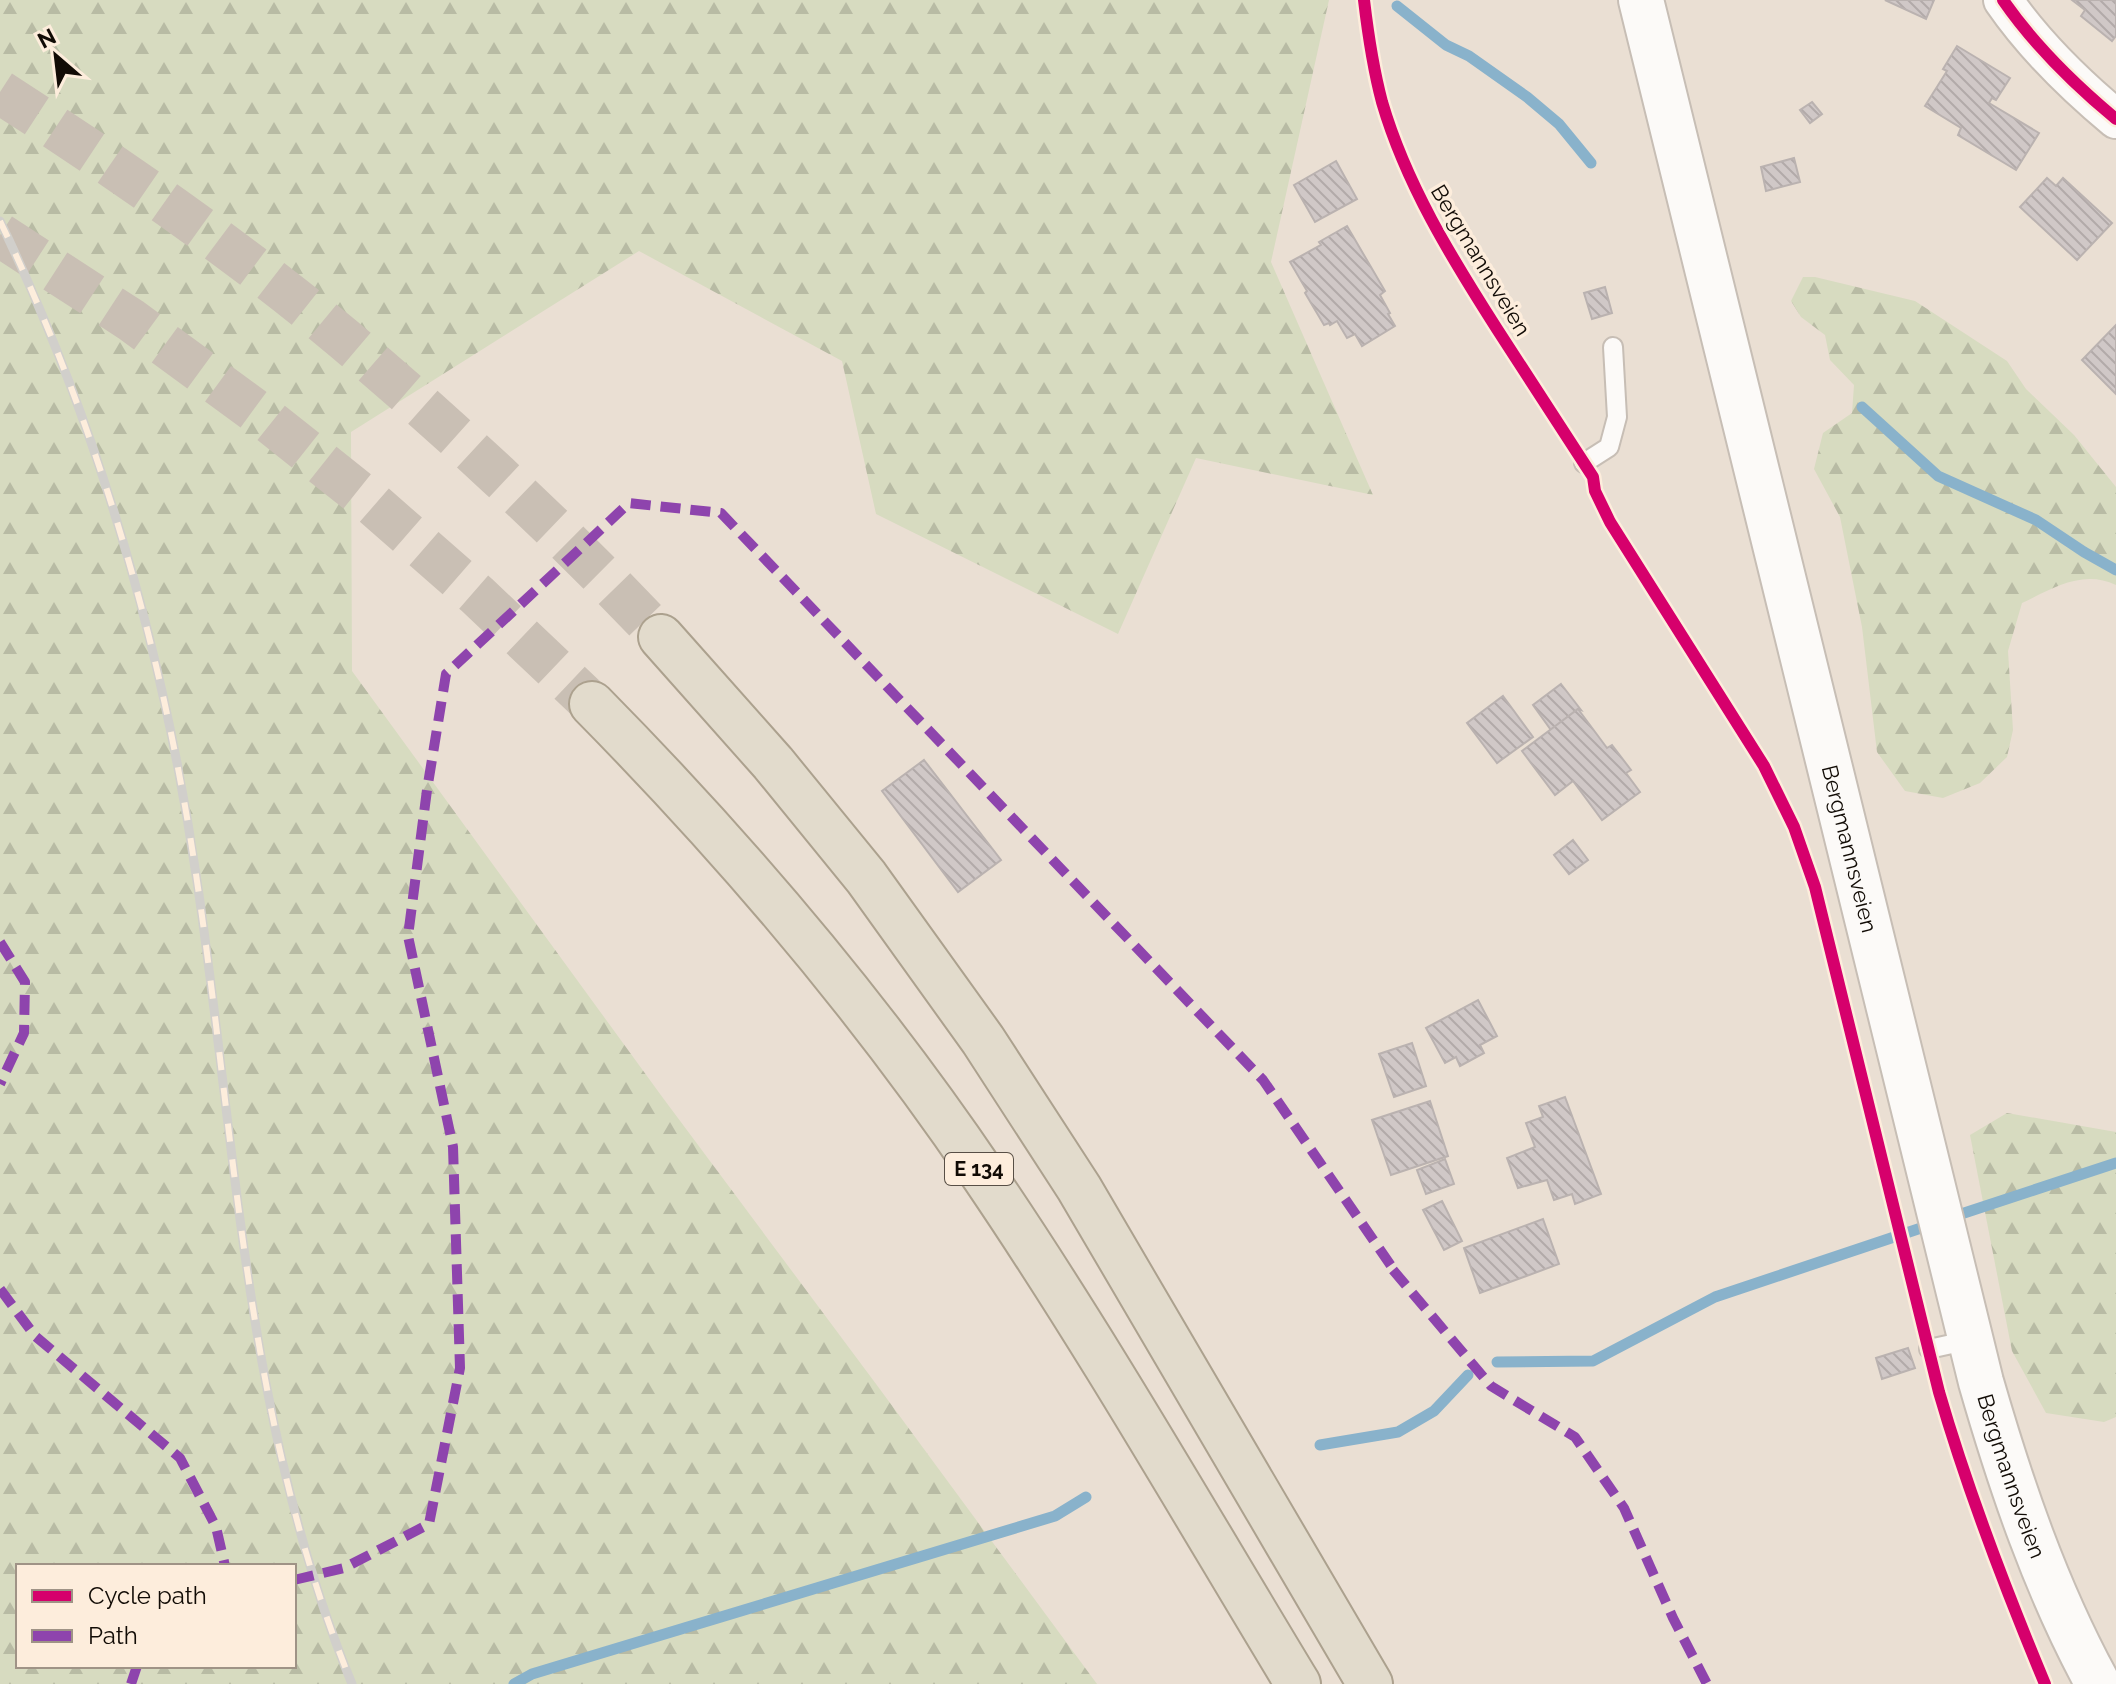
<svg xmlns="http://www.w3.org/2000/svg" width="2116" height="1684" font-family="Raleway,sans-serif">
<defs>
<pattern id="forest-firs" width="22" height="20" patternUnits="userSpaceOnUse" patternTransform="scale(2)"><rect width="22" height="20" fill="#d7dbc0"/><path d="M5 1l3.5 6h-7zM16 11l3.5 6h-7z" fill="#b8bba4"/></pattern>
<pattern id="building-back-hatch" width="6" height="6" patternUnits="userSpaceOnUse" patternTransform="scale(2)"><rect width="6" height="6" fill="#d0c8c7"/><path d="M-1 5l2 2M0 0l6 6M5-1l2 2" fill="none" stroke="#b2aaa9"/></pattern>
</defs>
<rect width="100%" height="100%" fill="#eadfd3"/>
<g fill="url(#forest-firs)" fill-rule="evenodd">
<path d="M0,0H1329L1271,262L1373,495L1196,458L1118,634L876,514L842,361L639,251L351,432L352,671L663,1098L879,1388L1097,1684H0ZM18,1566H294V1666H18Z"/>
<path d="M1803,277H1815L1915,301L2007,361L2026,389L2074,435L2116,487V585C2082,569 2052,589 2022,603L2008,651L2013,730L2007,757L1980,783L1943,798L1905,791L1877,752L1862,627L1840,517L1814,469L1823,433L1852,413L1854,385L1830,360L1825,335L1801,317L1791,301Z"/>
<polygon points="2007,1113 2116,1132 2116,1417 2104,1422 2046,1413 2012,1351 1970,1135"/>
</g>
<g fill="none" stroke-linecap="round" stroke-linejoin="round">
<g stroke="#89b2cb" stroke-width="11">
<polyline points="1397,6 1446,45 1469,56 1527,97 1559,124 1591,163"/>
<polyline points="1862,407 1938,476 2036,520 2084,552 2116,570"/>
<polyline points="1949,1218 2116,1163"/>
<polyline points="1497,1362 1593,1361 1715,1297 1933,1224"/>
<polyline points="1320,1445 1398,1432 1434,1411 1468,1375"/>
<polyline points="514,1684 532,1674 1055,1516 1086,1497"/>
</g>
</g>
<g fill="url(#building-back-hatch)" stroke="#bab2b0" stroke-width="2">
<polygon points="1885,0 1934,0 1926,19"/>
<polygon points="2072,0 2116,0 2116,36 2112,41 2081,16 2085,10"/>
<polygon points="1957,46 2010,78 1996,100 1992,98 1989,103 2039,133 2016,170 1958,135 1961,128 1925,106 1947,71 1943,69"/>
<polygon points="1812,102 1822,114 1810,123 1800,110"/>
<polygon points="1794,158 1800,182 1766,191 1761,167"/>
<polygon points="1336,161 1357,199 1315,222 1294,185"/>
<polygon points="2047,178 2056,186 2063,178 2112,223 2077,260 2020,207"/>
<polygon points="1347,226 1385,291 1380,295 1390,313 1388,314 1395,326 1362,346 1355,334 1347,338 1337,321 1330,325 1329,323 1324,325 1305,293 1307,291 1290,262 1321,245 1319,242"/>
<polygon points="1605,287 1612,313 1592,319 1584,293"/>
<polygon points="2116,325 2116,394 2082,360"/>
<polygon points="1561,684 1581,710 1578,709 1551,730 1533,705"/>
<polygon points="1503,696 1533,737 1497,763 1467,723"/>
<polygon points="1578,709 1607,748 1612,745 1631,770 1626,773 1640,792 1602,820 1573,781 1555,795 1522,751"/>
<polygon points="924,760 1001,860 958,892 882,791"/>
<polygon points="1573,840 1588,860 1569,874 1554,855"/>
<polygon points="1478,1000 1497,1036 1480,1045 1484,1053 1460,1066 1456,1057 1445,1063 1426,1028"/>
<polygon points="1412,1043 1426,1086 1394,1097 1379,1054"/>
<polygon points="1565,1097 1601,1194 1575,1204 1572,1194 1554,1200 1547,1180 1518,1188 1507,1158 1535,1147 1526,1123 1543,1117 1539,1106"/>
<polygon points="1430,1101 1448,1156 1391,1175 1372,1120"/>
<polygon points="1445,1159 1454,1184 1426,1194 1417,1170"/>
<polygon points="1442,1201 1462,1241 1444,1250 1423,1210"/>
<polygon points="1543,1219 1559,1264 1480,1293 1464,1248"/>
<polygon points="1908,1348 1915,1368 1882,1379 1876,1358"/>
</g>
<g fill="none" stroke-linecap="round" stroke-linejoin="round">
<g stroke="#c9bfb4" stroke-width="44" stroke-dasharray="44 22" stroke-linecap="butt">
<path d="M0,92C118,168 236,249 344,339C455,433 561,531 661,637"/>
<polyline points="0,235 131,320 265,418 373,504 477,595 592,704"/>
</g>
<g stroke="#c7beb5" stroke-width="22">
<g id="lane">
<polyline points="1584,463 1609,447 1617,417 1613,347"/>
<polyline points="1929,1349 1970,1340"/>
</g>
</g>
<g stroke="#c7beb5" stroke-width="42">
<path id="street" d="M2003,0C2034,45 2074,84 2116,119"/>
</g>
<g stroke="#c7beb5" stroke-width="48">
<g id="secondary">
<path id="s1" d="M1641,0L1981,1382C2011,1486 2046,1589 2098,1684"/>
</g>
</g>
<g stroke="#aca18e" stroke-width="48">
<g id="highway">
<polyline points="661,637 773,763 866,877 983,1040 1079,1188 1370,1684"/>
<path d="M592,704C736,850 869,1006 984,1176C1096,1341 1195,1514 1298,1684"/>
</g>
</g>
<use href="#lane" stroke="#fcfaf8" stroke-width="18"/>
<use href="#street" stroke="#fcfaf8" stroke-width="38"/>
<use href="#secondary" stroke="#fcfaf8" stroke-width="44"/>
<use href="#highway" stroke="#e2dbcc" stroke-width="44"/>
<g stroke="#d1cfcb" stroke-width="9">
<path id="rail" d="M0,221C100,430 164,653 197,881C237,1152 246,1427 352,1684"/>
</g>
<use href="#rail" stroke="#fdeddc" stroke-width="6" stroke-dasharray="18" stroke-linecap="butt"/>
<g stroke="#8e44ad" stroke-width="10" stroke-dasharray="20 10" stroke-linecap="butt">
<polyline points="0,942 25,982 24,1033 0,1084"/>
<polyline points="1393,1270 1491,1386 1575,1437 1624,1508 1673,1618 1707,1684"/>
<polyline points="0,1289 35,1336 180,1458 216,1527 225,1566"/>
<polyline points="294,1580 344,1568 429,1524 460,1368 453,1147 408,936 427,790 446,674 629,503 721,513 1263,1080 1394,1270"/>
<polyline points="131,1684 137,1666"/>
</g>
<g stroke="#fdeddc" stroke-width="17">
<g id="cycleway">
<path d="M1364,0C1368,34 1373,68 1382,102C1406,184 1451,257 1497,329C1529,378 1561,427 1593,477L1595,491L1610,522L1764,766L1794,827L1815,887L1939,1392C1968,1492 2005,1588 2045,1684"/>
<path d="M2003,0C2034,45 2074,84 2116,119"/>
</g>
</g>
<use href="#cycleway" stroke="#d6006c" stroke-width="12"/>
</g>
<g text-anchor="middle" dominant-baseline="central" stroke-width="7" stroke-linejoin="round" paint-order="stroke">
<rect fill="#fdeddc" stroke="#584f46" stroke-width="2" x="945" y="1153" width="68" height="32" rx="6"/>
<g font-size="20" font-weight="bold" fill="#110b05">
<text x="979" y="1169">E 134</text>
</g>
<g font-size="22" fill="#110b05" stroke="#fdeddc">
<text transform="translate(1481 260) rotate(59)">Bergmannsveien</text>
<text stroke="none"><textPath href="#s1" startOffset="874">Bergmannsveien</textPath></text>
<text stroke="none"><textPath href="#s1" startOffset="1522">Bergmannsveien</textPath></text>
</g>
</g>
<rect x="16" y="1564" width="280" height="104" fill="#fdeddc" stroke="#9f9386" stroke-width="2"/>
<rect x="32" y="1590" width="40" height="12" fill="#d6006c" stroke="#9f9386" stroke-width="2"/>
<text x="88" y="1604" font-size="24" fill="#110b05">Cycle path</text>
<rect x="32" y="1630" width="40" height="12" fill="#8e44ad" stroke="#9f9386" stroke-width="2"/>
<text x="88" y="1644" font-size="24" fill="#110b05">Path</text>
<g transform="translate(56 56) rotate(332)" stroke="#fdeddc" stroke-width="6" paint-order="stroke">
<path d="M0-6L14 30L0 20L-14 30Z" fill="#110b05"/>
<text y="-12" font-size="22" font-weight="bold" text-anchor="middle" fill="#110b05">N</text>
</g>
</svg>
